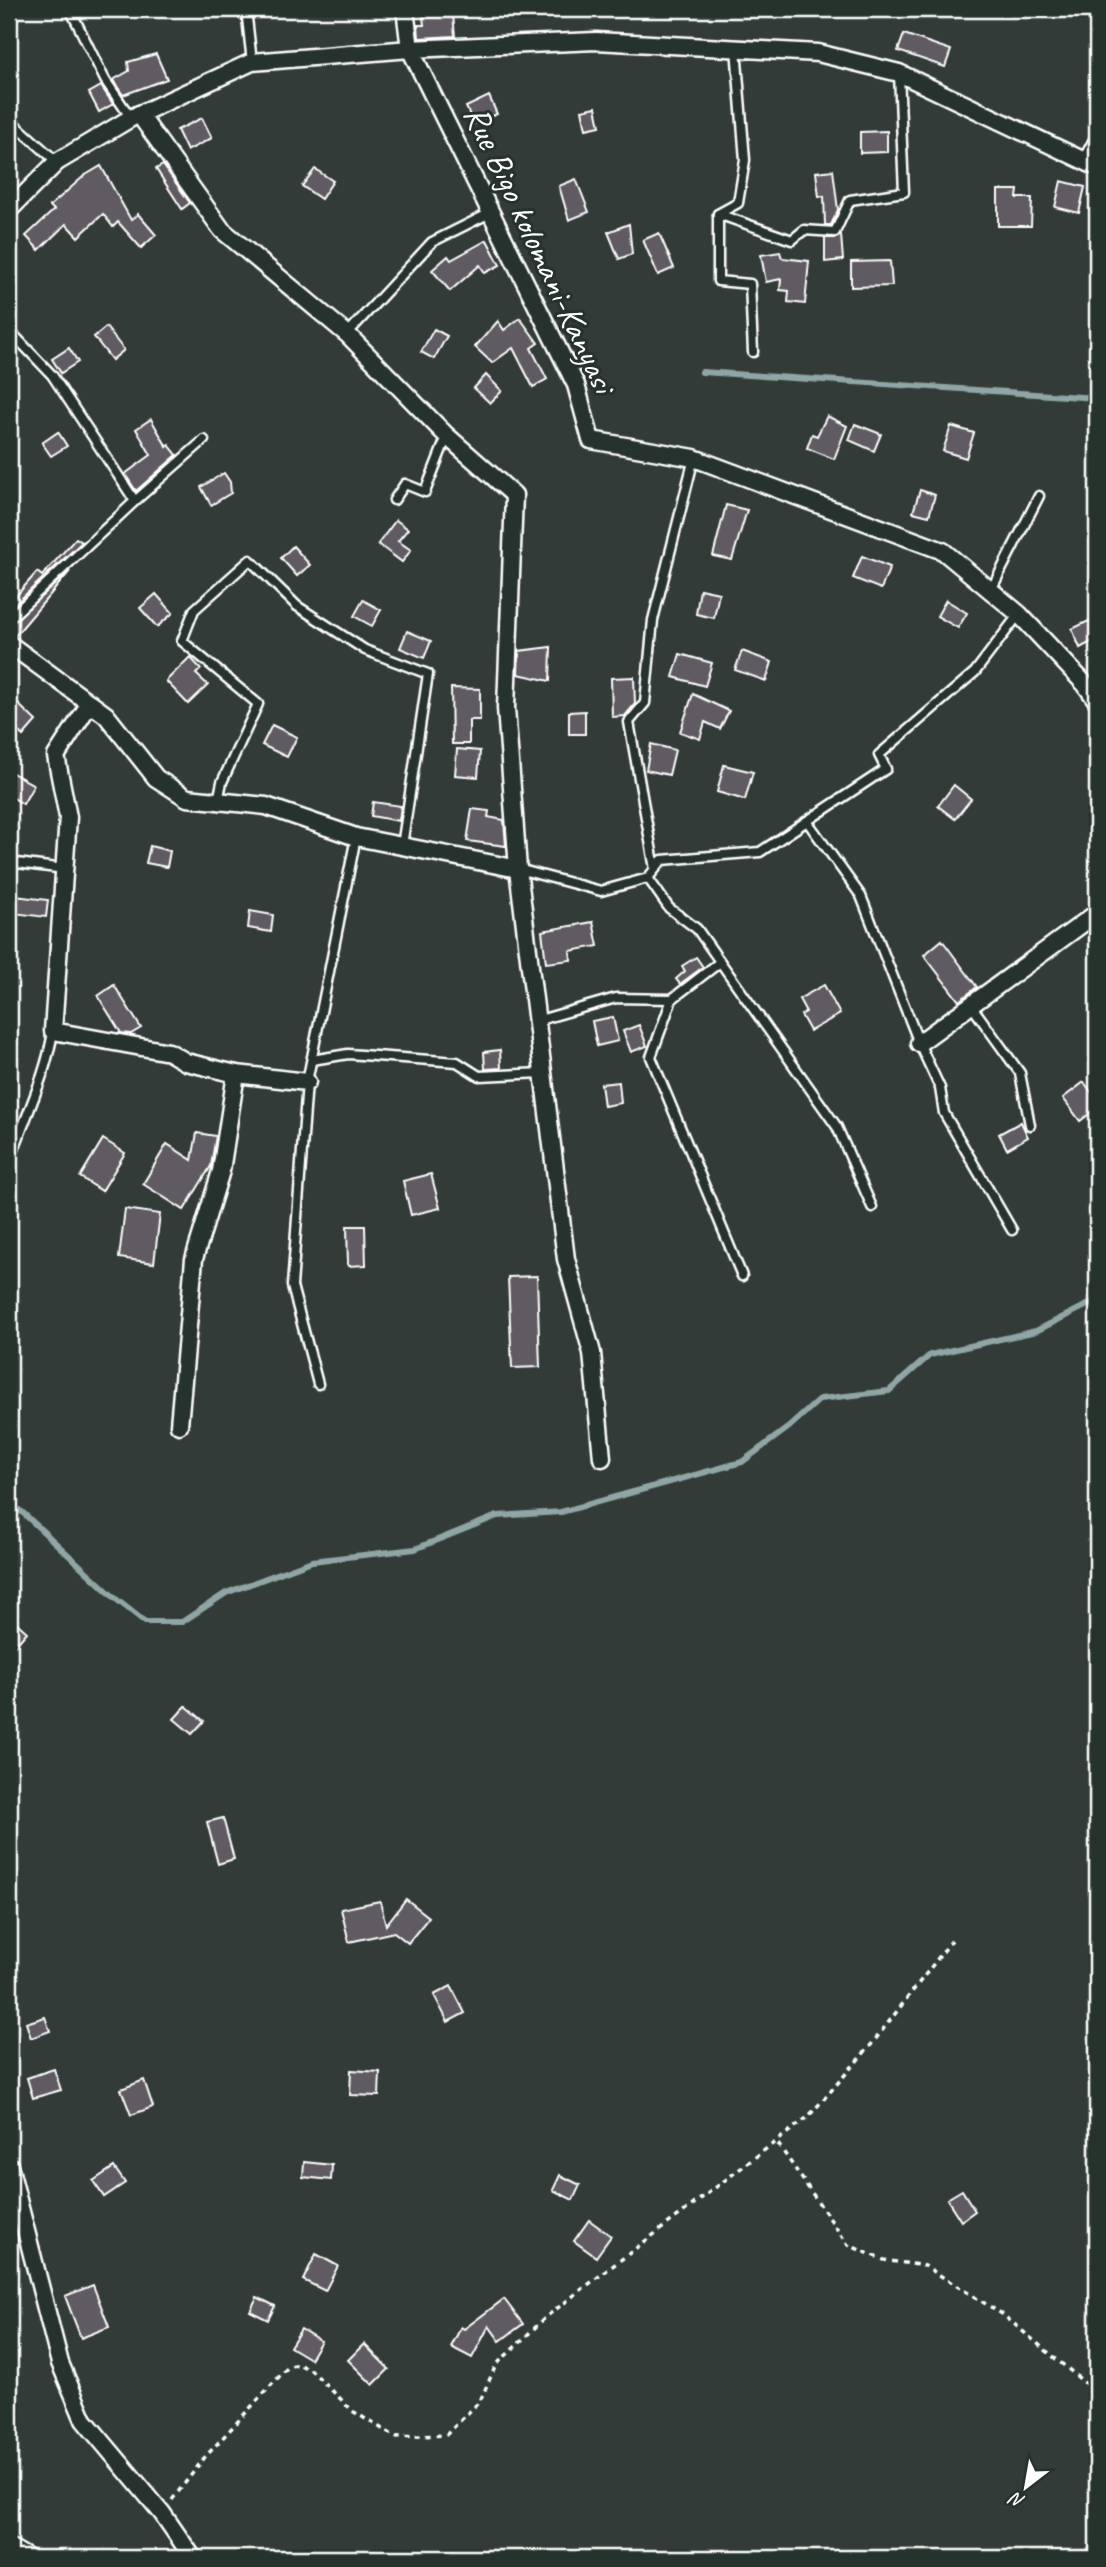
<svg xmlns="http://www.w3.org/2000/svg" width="1106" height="2567" font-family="Caveat,sans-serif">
<rect width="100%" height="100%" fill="#323b38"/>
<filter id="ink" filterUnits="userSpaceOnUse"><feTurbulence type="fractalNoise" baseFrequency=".0143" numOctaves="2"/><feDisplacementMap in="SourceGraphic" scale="14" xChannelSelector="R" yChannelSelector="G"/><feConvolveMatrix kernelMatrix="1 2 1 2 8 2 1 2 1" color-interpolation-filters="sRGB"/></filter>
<g filter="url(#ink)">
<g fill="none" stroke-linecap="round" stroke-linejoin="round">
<g stroke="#90a5a6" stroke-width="6">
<polyline points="702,372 1097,398"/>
<polyline points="9,1505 22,1512 116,1599 145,1622 182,1622 226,1593 312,1561 415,1549 497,1516 561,1512 742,1462 789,1427 820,1399 889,1391 930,1355 1036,1331 1097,1300"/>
</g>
</g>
<g fill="#615a62" stroke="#fff" stroke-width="2">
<polygon points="453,15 455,36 419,38 418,25 424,25 423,17"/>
<polygon points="904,34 951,50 945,67 898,51"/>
<polygon points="156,54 167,79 123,95 113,80 129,71 128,62"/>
<polygon points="101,86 113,104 99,112 89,93"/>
<polygon points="489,96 497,114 474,124 466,107"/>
<polygon points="596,107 600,126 586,129 582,110"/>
<polygon points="202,118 212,138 187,151 177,130"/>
<polygon points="887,131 887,152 860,153 860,132"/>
<polygon points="163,165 190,203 182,209 156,169"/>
<polygon points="101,166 131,220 138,214 156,235 141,248 118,222 113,227 103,214 78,237 66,224 39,250 26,236 54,210 50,206 84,176"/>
<polygon points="315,169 333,181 321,199 302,186"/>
<polygon points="833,170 838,210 831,225 825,225 824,196 819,197 816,172"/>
<polygon points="576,179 589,212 569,220 559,186"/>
<polygon points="1061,181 1085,187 1079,213 1055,207"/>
<polygon points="998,190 1018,190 1017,198 1032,198 1031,226 998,226"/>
<polygon points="629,224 632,254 619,259 608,232"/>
<polygon points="659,233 674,268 658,275 643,240"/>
<polygon points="841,235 843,260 825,262 825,238 835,238"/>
<polygon points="487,240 500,265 485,273 480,265 450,291 432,270 448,256 451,260"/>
<polygon points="780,252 782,258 809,261 805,304 788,302 789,291 780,290 781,279 766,282 761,255"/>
<polygon points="890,261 892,286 851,287 851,262"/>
<polygon points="520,318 538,343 531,348 547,379 533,387 513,348 492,363 475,347 498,321 504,330"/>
<polygon points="106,327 124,350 112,360 94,337"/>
<polygon points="434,329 447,336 434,359 421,352"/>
<polygon points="69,348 78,362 61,373 52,359"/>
<polygon points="486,375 502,391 490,403 474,388"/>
<polygon points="827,416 847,426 834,459 807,448 812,434 817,436"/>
<polygon points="151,419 167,447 169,445 177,455 136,491 125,474 151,455 136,429"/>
<polygon points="855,424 881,434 874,451 849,440"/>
<polygon points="951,426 974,433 966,458 943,451"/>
<polygon points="58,432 67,446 51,456 42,443"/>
<polygon points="224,473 230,482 231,493 211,505 201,487"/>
<polygon points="920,490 935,495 929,516 913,512"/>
<polygon points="726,505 747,510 732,560 713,556"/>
<polygon points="396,520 408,529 398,541 411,550 402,562 378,544"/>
<polygon points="76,538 82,542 9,610 9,604 37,572 42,576"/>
<polygon points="293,546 310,565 297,576 281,558"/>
<polygon points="862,556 890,567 881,589 853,578"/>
<polygon points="70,571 15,636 9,634 9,625"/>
<polygon points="700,589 719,593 714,618 696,614"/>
<polygon points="156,594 173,613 157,627 140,608"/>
<polygon points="363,600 381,610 372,626 354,616"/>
<polygon points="946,600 967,613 958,628 937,616"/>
<polygon points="1097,617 1097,639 1080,648 1072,629"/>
<polygon points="407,631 431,641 424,658 400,648"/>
<polygon points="551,647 550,681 518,674 519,651"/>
<polygon points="742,651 772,662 766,681 735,670"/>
<polygon points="680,654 712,663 705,686 673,677"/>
<polygon points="190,657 201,669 196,674 208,685 188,704 166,681"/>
<polygon points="634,677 635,704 625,716 612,717 611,678"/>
<polygon points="451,688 480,689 480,720 469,720 469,744 452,744"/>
<polygon points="693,694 729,711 720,729 705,722 700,739 680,732"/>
<polygon points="16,702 36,721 23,736 9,723 9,710"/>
<polygon points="585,711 585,734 569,734 569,712"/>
<polygon points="272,725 297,737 287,757 262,745"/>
<polygon points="651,744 675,750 669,775 646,770"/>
<polygon points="457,749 480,751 478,777 455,775"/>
<polygon points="724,765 753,772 745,800 717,792"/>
<polygon points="9,771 34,785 23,804 9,795"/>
<polygon points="954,785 971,799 955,819 938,806"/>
<polygon points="373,802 401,806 399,821 371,816"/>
<polygon points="472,809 489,811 488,817 504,820 506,846 467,841"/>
<polygon points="150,846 170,851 167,867 146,863"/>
<polygon points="15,896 48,900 46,917 13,913"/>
<polygon points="250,911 273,915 271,932 248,928"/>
<polygon points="593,922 598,946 570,951 571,960 546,963 542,931"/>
<polygon points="942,940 977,987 959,1001 924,955"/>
<polygon points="696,957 703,967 680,984 676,979 685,971 682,966"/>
<polygon points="114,985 141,1028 131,1034 121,1033 98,996"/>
<polygon points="824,985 840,1014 810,1031 801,1015 806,1012 799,999"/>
<polygon points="613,1017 618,1041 597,1046 592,1021"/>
<polygon points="639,1025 647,1046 631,1052 623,1031"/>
<polygon points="500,1050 501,1068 485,1069 484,1052"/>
<polygon points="619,1082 621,1103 604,1106 601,1084"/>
<polygon points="1084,1082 1097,1100 1097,1108 1080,1121 1063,1098"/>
<polygon points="1021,1122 1028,1137 1007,1149 999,1134"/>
<polygon points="197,1133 216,1136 211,1166 184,1210 143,1184 167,1144 192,1160"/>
<polygon points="103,1139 125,1153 102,1191 80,1177"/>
<polygon points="431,1174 440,1208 411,1215 403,1181"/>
<polygon points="125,1209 160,1214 154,1263 119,1258"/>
<polygon points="347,1226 365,1226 366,1265 348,1266"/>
<polygon points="537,1276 540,1367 512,1368 508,1277"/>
<polygon points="9,1616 27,1632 9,1653"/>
<polygon points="186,1706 204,1721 192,1734 174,1719"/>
<polygon points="223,1818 234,1859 218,1864 207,1822"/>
<polygon points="406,1899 429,1917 408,1943 394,1932 349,1942 341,1909 380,1901 386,1925"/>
<polygon points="451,1986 465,2013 448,2022 434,1995"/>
<polygon points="45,2017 50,2031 31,2038 26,2023"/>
<polygon points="54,2069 61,2090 33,2098 27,2078"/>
<polygon points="351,2070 380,2072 379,2096 350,2095"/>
<polygon points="144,2080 153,2107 131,2115 121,2089"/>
<polygon points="304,2162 332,2165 331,2180 303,2177"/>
<polygon points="114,2167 125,2183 104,2197 93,2181"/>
<polygon points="560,2175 580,2185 573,2200 553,2190"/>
<polygon points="962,2190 975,2211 961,2221 947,2199"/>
<polygon points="589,2220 611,2236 596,2257 574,2241"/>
<polygon points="316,2254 338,2266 325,2291 303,2280"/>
<polygon points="93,2285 109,2327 81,2338 65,2296"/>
<polygon points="257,2297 275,2306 268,2320 250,2311"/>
<polygon points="504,2299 523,2324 500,2341 489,2326 472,2358 451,2347 461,2327 464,2329"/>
<polygon points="301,2329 321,2341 310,2359 290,2347"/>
<polygon points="364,2344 389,2369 373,2385 348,2360"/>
</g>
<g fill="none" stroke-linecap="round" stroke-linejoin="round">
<g stroke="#fff" stroke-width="13">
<g id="service">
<polyline points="70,9 105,80 131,118"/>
<polyline points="246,9 252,62"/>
<polyline points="736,48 745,160 738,203 718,214 718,281 750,284 753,352"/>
<polyline points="9,119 57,162"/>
<polyline points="1083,160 1097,134"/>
<polyline points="718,214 792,240 804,230 835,232 850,200 904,192 899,73"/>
<polyline points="9,330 52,375 135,501 9,619"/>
<polyline points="347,334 432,242 492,212"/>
<polyline points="394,500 405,484 425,492 447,436"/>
<polyline points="135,501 204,440"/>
<polyline points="991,590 1039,496"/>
<polyline points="218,801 222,782 258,704 182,641 194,610 250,560 297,606 365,650 428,674 402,846"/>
<polyline points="807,821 861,896 919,1043 940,1088 944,1113 1012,1230"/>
<polyline points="9,862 65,869"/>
<polyline points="518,869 601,891 648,878 662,860 760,852 886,769 879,755 975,672 1019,614"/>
<polyline points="655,869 629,722 645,703 653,620 694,458"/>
<polyline points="648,878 669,908 697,929 837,1127 872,1207"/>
<polyline points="720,962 672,999 651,1057 742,1276"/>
<polyline points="971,1005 1020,1073 1030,1125"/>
<polyline points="536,1021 616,998 672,999"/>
<polyline points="312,1060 348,1054 457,1062 479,1076 542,1073"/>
<path d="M9,1165C23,1120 46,1078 53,1031"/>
<polyline points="318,1384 292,1286 307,1082 356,837"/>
</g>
</g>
<g stroke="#fff" stroke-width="21">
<g id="minor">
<polyline points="405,9 410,49 576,385 591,440 694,458 943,551 1019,614 1085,684 1097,701"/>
<polyline points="139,114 222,230 347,334 447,436 514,495 506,708 518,869 566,1259 592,1353 602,1458"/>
<polyline points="9,210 57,162 131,118 252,62 410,49 596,41 818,53 899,73 1097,167"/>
<polyline points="9,644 106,715 156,778 187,798 266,806 356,837 518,869"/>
<polyline points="90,703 56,756 68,817 53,1031 169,1052 186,1062 236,1074 307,1082"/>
<polyline points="919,1043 1097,913"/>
<polyline points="179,1425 194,1259 221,1171 236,1074"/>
<polyline points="9,2165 60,2363 84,2420 162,2513 193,2558"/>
<polyline points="9,2547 28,2558"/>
</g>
</g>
<g stroke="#fff" stroke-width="3.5" stroke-dasharray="5 5" stroke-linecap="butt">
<polyline points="778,2144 848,2245 884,2260 925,2266 1002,2314 1097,2393"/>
<polyline points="172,2500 205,2457 288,2367 298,2364 311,2370 354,2412 396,2437 446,2435 480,2401 496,2365 547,2316 808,2117 871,2045 952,1940"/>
</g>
<use href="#service" stroke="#26332d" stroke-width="8"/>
<use href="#minor" stroke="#26332d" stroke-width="16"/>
</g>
</g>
<g text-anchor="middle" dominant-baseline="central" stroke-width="6" stroke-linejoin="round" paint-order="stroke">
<g font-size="35" fill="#fff" stroke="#26332d">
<text transform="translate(540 249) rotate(65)">Rue Bigo kolomani-Kanyasi</text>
</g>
</g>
<rect width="1106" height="2567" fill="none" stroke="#26332d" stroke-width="35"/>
<rect x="18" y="18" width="1071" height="2532" fill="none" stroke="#fff" stroke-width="2.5" filter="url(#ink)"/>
<g transform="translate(1026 2487) rotate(211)" stroke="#26332d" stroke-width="5" paint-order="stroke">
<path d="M0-5L12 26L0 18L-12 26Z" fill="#ffffff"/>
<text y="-10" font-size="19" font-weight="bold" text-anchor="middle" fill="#ffffff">N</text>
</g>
</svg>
